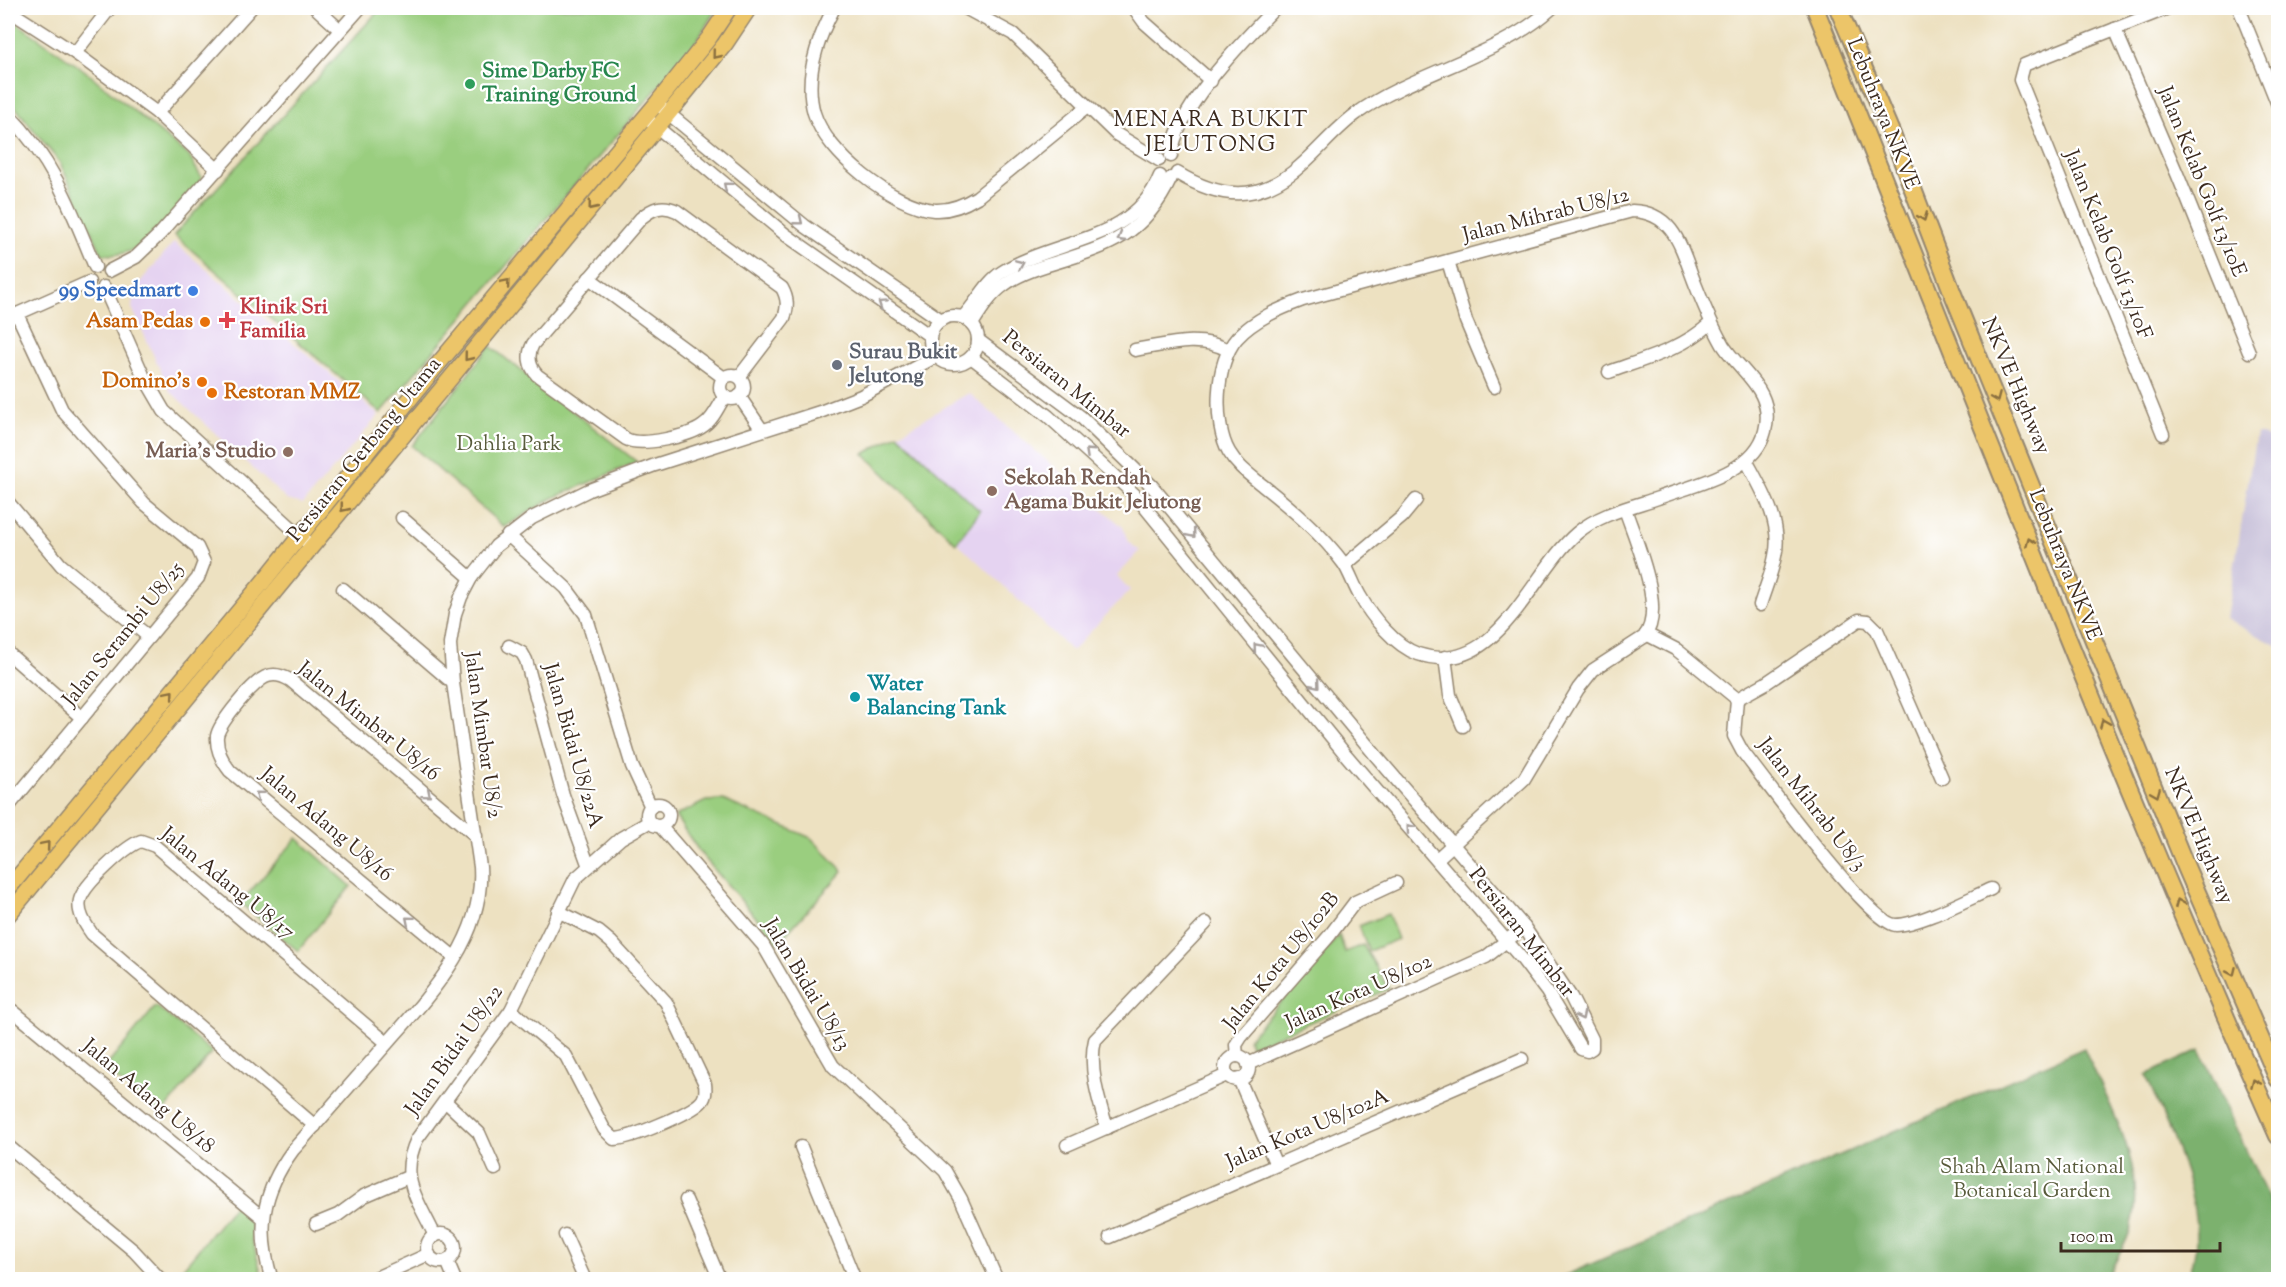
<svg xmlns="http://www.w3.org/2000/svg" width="2286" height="1287" font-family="'Sorts Mill Goudy',serif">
<rect width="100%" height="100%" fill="#fff"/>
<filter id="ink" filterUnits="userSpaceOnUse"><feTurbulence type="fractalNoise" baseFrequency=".0167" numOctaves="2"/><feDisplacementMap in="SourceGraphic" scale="12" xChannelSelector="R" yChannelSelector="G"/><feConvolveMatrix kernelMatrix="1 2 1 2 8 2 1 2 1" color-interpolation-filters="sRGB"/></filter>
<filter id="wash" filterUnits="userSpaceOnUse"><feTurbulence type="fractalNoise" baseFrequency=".008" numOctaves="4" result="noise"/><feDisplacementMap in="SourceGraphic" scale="24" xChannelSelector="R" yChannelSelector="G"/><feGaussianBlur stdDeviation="1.35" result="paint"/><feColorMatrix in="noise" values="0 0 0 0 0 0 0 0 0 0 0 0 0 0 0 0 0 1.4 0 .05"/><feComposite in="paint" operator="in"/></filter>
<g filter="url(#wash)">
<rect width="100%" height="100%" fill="#ede1c1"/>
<g fill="#e5d3f1">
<polygon points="174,242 379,415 303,504 287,500 170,391 132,308 134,289"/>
<polygon points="969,393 1123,527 1128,542 1140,551 1117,576 1130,590 1072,651 864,454"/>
</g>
<polygon fill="#c7c0d9" points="2256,434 2278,439 2278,646 2226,619"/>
<g fill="#9ace7f" stroke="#6a7c4e" stroke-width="1.5">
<polygon points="381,8 717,8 694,45 381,413 174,235"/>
<path d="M8,17L84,70L189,156L202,179C177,208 146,262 102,254L60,163L8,98Z"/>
<polygon points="490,346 637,462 553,498 504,527 412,446"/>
<polygon points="898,434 980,511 956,543 864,454"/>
<polygon points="723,800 811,838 843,871 778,943 701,854 675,816 706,801"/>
<polygon points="297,838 351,886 298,951 240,903"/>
<polygon points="1388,914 1398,939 1369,951 1359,926"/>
<polygon points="1339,935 1345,952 1363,945 1389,989 1251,1047 1248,1039"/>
<polygon points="156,1006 212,1052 161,1115 104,1069"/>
<polygon points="235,1205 251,1220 252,1239 263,1279 174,1279"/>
</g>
<g fill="#7bb16e" stroke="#5b6e46" stroke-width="1.5">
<path d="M2084,1048C2107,1101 2148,1167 2132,1225C2127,1244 2114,1262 2107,1279H1557Z"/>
<path d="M2200,1050L2278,1220V1279H2187C2216,1217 2169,1134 2146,1075Z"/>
</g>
</g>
<g filter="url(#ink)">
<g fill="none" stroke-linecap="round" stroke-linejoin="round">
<g stroke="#948670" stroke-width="15">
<g id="minor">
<polyline points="316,8 339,29"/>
<path d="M834,8C818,38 804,78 814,113C826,153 893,206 934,210C950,211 964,205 977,197L1087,107"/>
<polyline points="965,8 1013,34 1116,134 1159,160"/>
<polyline points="1134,8 1144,22 1211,81"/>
<polyline points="2239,8 2278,105"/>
<polyline points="8,10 75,53 157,113 218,170"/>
<polyline points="2115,29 2178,176 2249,352"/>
<polyline points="75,53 110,8"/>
<polyline points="662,108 805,226 941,320"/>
<polyline points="157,113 251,8"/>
<path d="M8,114C53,160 71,208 95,267"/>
<polyline points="651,122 786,235 930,336"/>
<path d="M1171,156C1176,108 1242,42 1275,8"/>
<path d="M1177,173C1200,187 1229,198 1256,191C1299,180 1322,139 1356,114C1416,71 1497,58 1552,8"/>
<path d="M1632,211C1676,212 1682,252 1696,286C1704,306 1712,326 1723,345C1742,374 1775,391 1765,431C1755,473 1693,485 1658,498C1631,507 1599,514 1577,533C1530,573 1497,680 1418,654C1395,646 1371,616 1360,596C1354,586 1350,573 1344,564C1322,534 1291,508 1262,485C1250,475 1237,466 1229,452C1213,424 1215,363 1237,338C1255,319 1279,309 1303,300Z"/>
<polyline points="1448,261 1466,321 1494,387"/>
<polyline points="109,271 136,257 160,234 360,8"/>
<polyline points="589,278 724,378"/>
<polyline points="104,287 143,375 164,411 307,542"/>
<circle cx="954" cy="340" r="24"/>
<path d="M963,317C976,304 986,282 1002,272C1055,239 1134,242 1160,176"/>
<polyline points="8,318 89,282"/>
<path d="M972,324C981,310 990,295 1004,285C1018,274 1037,268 1054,263C1110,246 1145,234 1171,178"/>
<path d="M1135,350C1166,345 1199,334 1228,350"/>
<polyline points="971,357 1048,416 1135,495 1346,755 1522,959 1547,992 1581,1049 1587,1051 1592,1048 1592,1039 1571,997 1524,927 1377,757 1152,486 1081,417 978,340"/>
<path d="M1609,372C1645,359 1683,349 1711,323"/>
<circle cx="732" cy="387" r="12"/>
<path d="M725,396C719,405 713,420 703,426C690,436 641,447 626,439L537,375C529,366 527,355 533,344L641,218C653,208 662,204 677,211L782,288C788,299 788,307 784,318L739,377"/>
<polyline points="739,396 762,430"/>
<polyline points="2163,434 2020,80 2024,65 2168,8"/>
<path d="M1746,460C1761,488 1783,523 1775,556C1772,573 1765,589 1760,605"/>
<polyline points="8,502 61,565 149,637"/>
<polyline points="402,518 471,578"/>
<polyline points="508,535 566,588 586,615 632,766 651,807"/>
<polyline points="1345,565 1402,517 1416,500"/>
<polyline points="343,589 453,683"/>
<path d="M1646,634L1677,650L1737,699L1734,736L1742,751C1763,778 1871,925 1896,925C1919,925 1968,899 1991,889"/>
<polyline points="509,646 522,653 526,660 563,795 588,864"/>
<polyline points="8,653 82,718"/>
<polyline points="1445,657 1450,695 1463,726"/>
<polyline points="1737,699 1766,683 1859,620 1868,621 1877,630 1942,778"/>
<polyline points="8,787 17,796"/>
<circle cx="658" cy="815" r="11"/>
<polyline points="8,807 198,578 204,562 197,547 144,503 62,410 17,314"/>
<polyline points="660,826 763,945 833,1066 945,1171 961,1199 997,1280"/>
<path d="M1437,859L1524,779L1578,689L1593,670L1644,637C1667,610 1635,539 1625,509"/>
<path d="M454,957L230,771C222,761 216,750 217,736C219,723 255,679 268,676C276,673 283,676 290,680L476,836"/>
<polyline points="8,1009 13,1011 262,1217"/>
<path d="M511,1010L566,1056L604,1129L614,1139C630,1139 691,1113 701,1102C706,1097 706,1091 705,1084L666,1002L611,942L599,932L558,911"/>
<polyline points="1237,1056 1236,1045 1241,1037 1330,935 1355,902 1396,883"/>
<circle cx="1237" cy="1068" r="12"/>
<polyline points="1248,1064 1486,957 1524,927"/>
<polyline points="1239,1079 1276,1165"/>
<polyline points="446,1102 479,1133 495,1169"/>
<path d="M315,1126L92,934C85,924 77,912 80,900C84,884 126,846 141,841L155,846L387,1043"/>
<path d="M1107,1128C1099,1102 1088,1067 1095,1040L1206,923"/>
<polyline points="1067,1145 1227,1075"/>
<polyline points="8,1146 134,1251 161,1280"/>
<polyline points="801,1147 855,1280"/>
<polyline points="686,1200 720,1280"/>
<polyline points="316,1224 338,1215 364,1196 408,1177"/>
<circle cx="441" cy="1248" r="14"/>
<polyline points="565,1235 585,1280"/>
<path d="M435,1236C418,1199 398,1179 417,1139L511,1010L575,879L621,838L649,822"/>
<polyline points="1110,1237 1522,1059"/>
<polyline points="447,1261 455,1280"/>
<path d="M272,1280C256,1230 262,1192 293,1150C321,1119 348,1087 376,1056C422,1003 485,943 480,867L453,683L450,644L455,614L461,597L471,578L496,546L532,518L589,490L655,465L820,412L861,396L937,356"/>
<polyline points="371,1280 429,1254"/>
</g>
</g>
<g stroke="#948670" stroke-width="18">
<g id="major">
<polyline points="8,889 263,582 434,369 657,103 709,38 729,8"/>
<polyline points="8,915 669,113 725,44 749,8"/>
</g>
</g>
<g stroke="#948670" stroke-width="20">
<g id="highway">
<path d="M1815,8C1967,384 2113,765 2278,1136"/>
<polyline points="1838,8 1893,137 1953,294 2186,867 2278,1079"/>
</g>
</g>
<use href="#minor" stroke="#fff" stroke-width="12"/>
<use href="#major" stroke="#ecc569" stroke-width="15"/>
<use href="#highway" stroke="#ecc569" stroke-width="16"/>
</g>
<defs><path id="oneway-chevron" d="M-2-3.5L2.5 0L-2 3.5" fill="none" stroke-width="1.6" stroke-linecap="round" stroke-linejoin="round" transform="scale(1.5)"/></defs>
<g stroke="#8b7040">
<use href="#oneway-chevron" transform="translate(716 55) rotate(129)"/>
<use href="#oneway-chevron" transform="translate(592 206) rotate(129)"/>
<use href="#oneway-chevron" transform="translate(1923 217) rotate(69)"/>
<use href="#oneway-chevron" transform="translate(506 283) rotate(-50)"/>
<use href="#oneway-chevron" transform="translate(468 357) rotate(129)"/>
<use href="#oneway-chevron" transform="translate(1996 398) rotate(67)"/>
<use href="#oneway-chevron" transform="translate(344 508) rotate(129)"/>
<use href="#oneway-chevron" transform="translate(2030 542) rotate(-112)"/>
<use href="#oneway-chevron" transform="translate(170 694) rotate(-50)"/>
<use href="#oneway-chevron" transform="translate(2104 723) rotate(-112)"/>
<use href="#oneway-chevron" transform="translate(2156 793) rotate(68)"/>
<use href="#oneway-chevron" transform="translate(46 845) rotate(-50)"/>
<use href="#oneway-chevron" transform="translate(2179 903) rotate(-112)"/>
<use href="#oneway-chevron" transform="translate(2232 972) rotate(66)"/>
<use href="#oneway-chevron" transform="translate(2255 1083) rotate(-114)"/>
</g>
<g stroke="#a79f9a">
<use href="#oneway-chevron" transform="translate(727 186) rotate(-140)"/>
<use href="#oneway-chevron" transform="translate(799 221) rotate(39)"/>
<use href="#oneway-chevron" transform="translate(1121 238) rotate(150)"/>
<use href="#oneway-chevron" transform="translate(1020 264) rotate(-23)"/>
<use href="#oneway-chevron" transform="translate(882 304) rotate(-146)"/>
<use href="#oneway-chevron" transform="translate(1089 452) rotate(-137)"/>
<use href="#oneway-chevron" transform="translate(1192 534) rotate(50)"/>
<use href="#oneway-chevron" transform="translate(1257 647) rotate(-130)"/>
<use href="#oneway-chevron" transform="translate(1316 684) rotate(50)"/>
<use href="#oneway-chevron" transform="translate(427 794) rotate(40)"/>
<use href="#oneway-chevron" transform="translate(259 795) rotate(-140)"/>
<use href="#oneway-chevron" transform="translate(1410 828) rotate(-131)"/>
<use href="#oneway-chevron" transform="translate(409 920) rotate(-140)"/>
<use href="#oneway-chevron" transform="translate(1581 1016) rotate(64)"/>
</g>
</g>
<circle fill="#2e9e5b" stroke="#fff" stroke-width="2" cx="470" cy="84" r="6"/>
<circle fill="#3f7fe0" stroke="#fff" stroke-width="2" cx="193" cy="291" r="6"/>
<path fill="#e0444e" stroke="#fff" stroke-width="2" d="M224 311h6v6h6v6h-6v6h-6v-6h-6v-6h6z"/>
<g fill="#e8710a" stroke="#fff" stroke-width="2">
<circle cx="205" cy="322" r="6"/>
<circle cx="202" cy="382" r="6"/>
<circle cx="212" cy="393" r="6"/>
</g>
<circle fill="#6b7280" stroke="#fff" stroke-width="2" cx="837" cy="365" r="6"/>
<g fill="#8d6e63" stroke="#fff" stroke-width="2">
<circle cx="288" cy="452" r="6"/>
<circle cx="992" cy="491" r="6"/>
</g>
<circle fill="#0f9aa8" stroke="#fff" stroke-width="2" cx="855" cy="697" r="6"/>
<g text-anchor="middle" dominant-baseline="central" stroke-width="4.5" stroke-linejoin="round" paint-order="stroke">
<g font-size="21" font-weight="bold" fill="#27864d" stroke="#fff" text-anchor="start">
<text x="482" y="72">Sime Darby FC<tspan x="482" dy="24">Training Ground</tspan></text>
</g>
<g font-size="21" fill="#3b2a1e" stroke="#fff">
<text transform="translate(1882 114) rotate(68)">Lebuhraya NKVE</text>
<text transform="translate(2201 182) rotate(68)">Jalan Kelab Golf 13/10E</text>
<text transform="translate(1546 216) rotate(-14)">Jalan Mihrab U8/12</text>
<text transform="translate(2107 245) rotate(68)">Jalan Kelab Golf 13/10F</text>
<text transform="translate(1066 385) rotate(39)">Persiaran Mimbar</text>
<text transform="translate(2015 386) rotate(67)">NKVE Highway</text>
<text transform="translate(365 450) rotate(-51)">Persiaran Gerbang Utama</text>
<text transform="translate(2064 565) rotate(68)">Lebuhraya NKVE</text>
<text transform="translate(124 635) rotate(-51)">Jalan Serambi U8/25</text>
<text transform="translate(368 722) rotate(39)">Jalan Mimbar U8/16</text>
<text transform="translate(482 735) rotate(82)">Jalan Mimbar U8/2</text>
<text transform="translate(572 746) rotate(74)">Jalan Bidai U8/22A</text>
<text transform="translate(1811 805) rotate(52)">Jalan Mihrab U8/3</text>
<text transform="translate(326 825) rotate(40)">Jalan Adang U8/16</text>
<text transform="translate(2198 836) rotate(67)">NKVE Highway</text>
<text transform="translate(227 884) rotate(39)">Jalan Adang U8/17</text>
<text transform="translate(1521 933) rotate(52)">Persiaran Mimbar</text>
<text transform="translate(1282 962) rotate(-51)">Jalan Kota U8/102B</text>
<text transform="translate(806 985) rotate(59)">Jalan Bidai U8/13</text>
<text transform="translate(1359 993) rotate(-24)">Jalan Kota U8/102</text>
<text transform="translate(455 1051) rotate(-55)">Jalan Bidai U8/22</text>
<text transform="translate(148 1097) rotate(40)">Jalan Adang U8/18</text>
<text transform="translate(1308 1130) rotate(-23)">Jalan Kota U8/102A</text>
</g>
<g font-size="21" font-weight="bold" fill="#366cbe" stroke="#fff" text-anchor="end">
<text x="181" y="291">99 Speedmart</text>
</g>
<g font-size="21" font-weight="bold" fill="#be3a42" stroke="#fff" text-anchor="start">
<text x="240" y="308">Klinik Sri<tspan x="240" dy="24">Familia</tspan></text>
</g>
<g font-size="21" font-weight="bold" fill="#c56008" stroke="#fff" text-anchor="end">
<text x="193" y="322">Asam Pedas</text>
<text x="190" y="382">Domino's</text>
<text x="224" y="393" text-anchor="start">Restoran MMZ</text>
</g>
<g font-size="21" font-weight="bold" fill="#5b616d" stroke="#fff" text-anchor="start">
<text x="849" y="353">Surau Bukit<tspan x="849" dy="24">Jelutong</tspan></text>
</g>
<g font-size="21" fill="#585b3b" stroke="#fff">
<text x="509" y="445">Dahlia Park</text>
<text x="2032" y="1168">Shah Alam National<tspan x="2032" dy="24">Botanical Garden</tspan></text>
</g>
<g font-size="21" font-weight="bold" fill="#785e54" stroke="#fff" text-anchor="end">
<text x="276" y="452">Maria's Studio</text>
<text x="1004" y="479" text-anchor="start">Sekolah Rendah<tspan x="1004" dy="24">Agama Bukit Jelutong</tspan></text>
</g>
<g font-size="21" font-weight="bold" fill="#0d838f" stroke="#fff" text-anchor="start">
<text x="867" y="685">Water<tspan x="867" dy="24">Balancing Tank</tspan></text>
</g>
<g font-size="22" letter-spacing="1.5" fill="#3b2a1e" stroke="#fff">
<text x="1211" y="121">MENARA BUKIT<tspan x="1211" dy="25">JELUTONG</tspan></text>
</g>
</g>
<rect width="2286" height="1287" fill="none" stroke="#fff" stroke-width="30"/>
<path d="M2061 1242v9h159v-9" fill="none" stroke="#3b2a1e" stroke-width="3"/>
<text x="2070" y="1242" font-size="18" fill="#3b2a1e" stroke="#ffffff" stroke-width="4.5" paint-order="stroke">100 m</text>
</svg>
